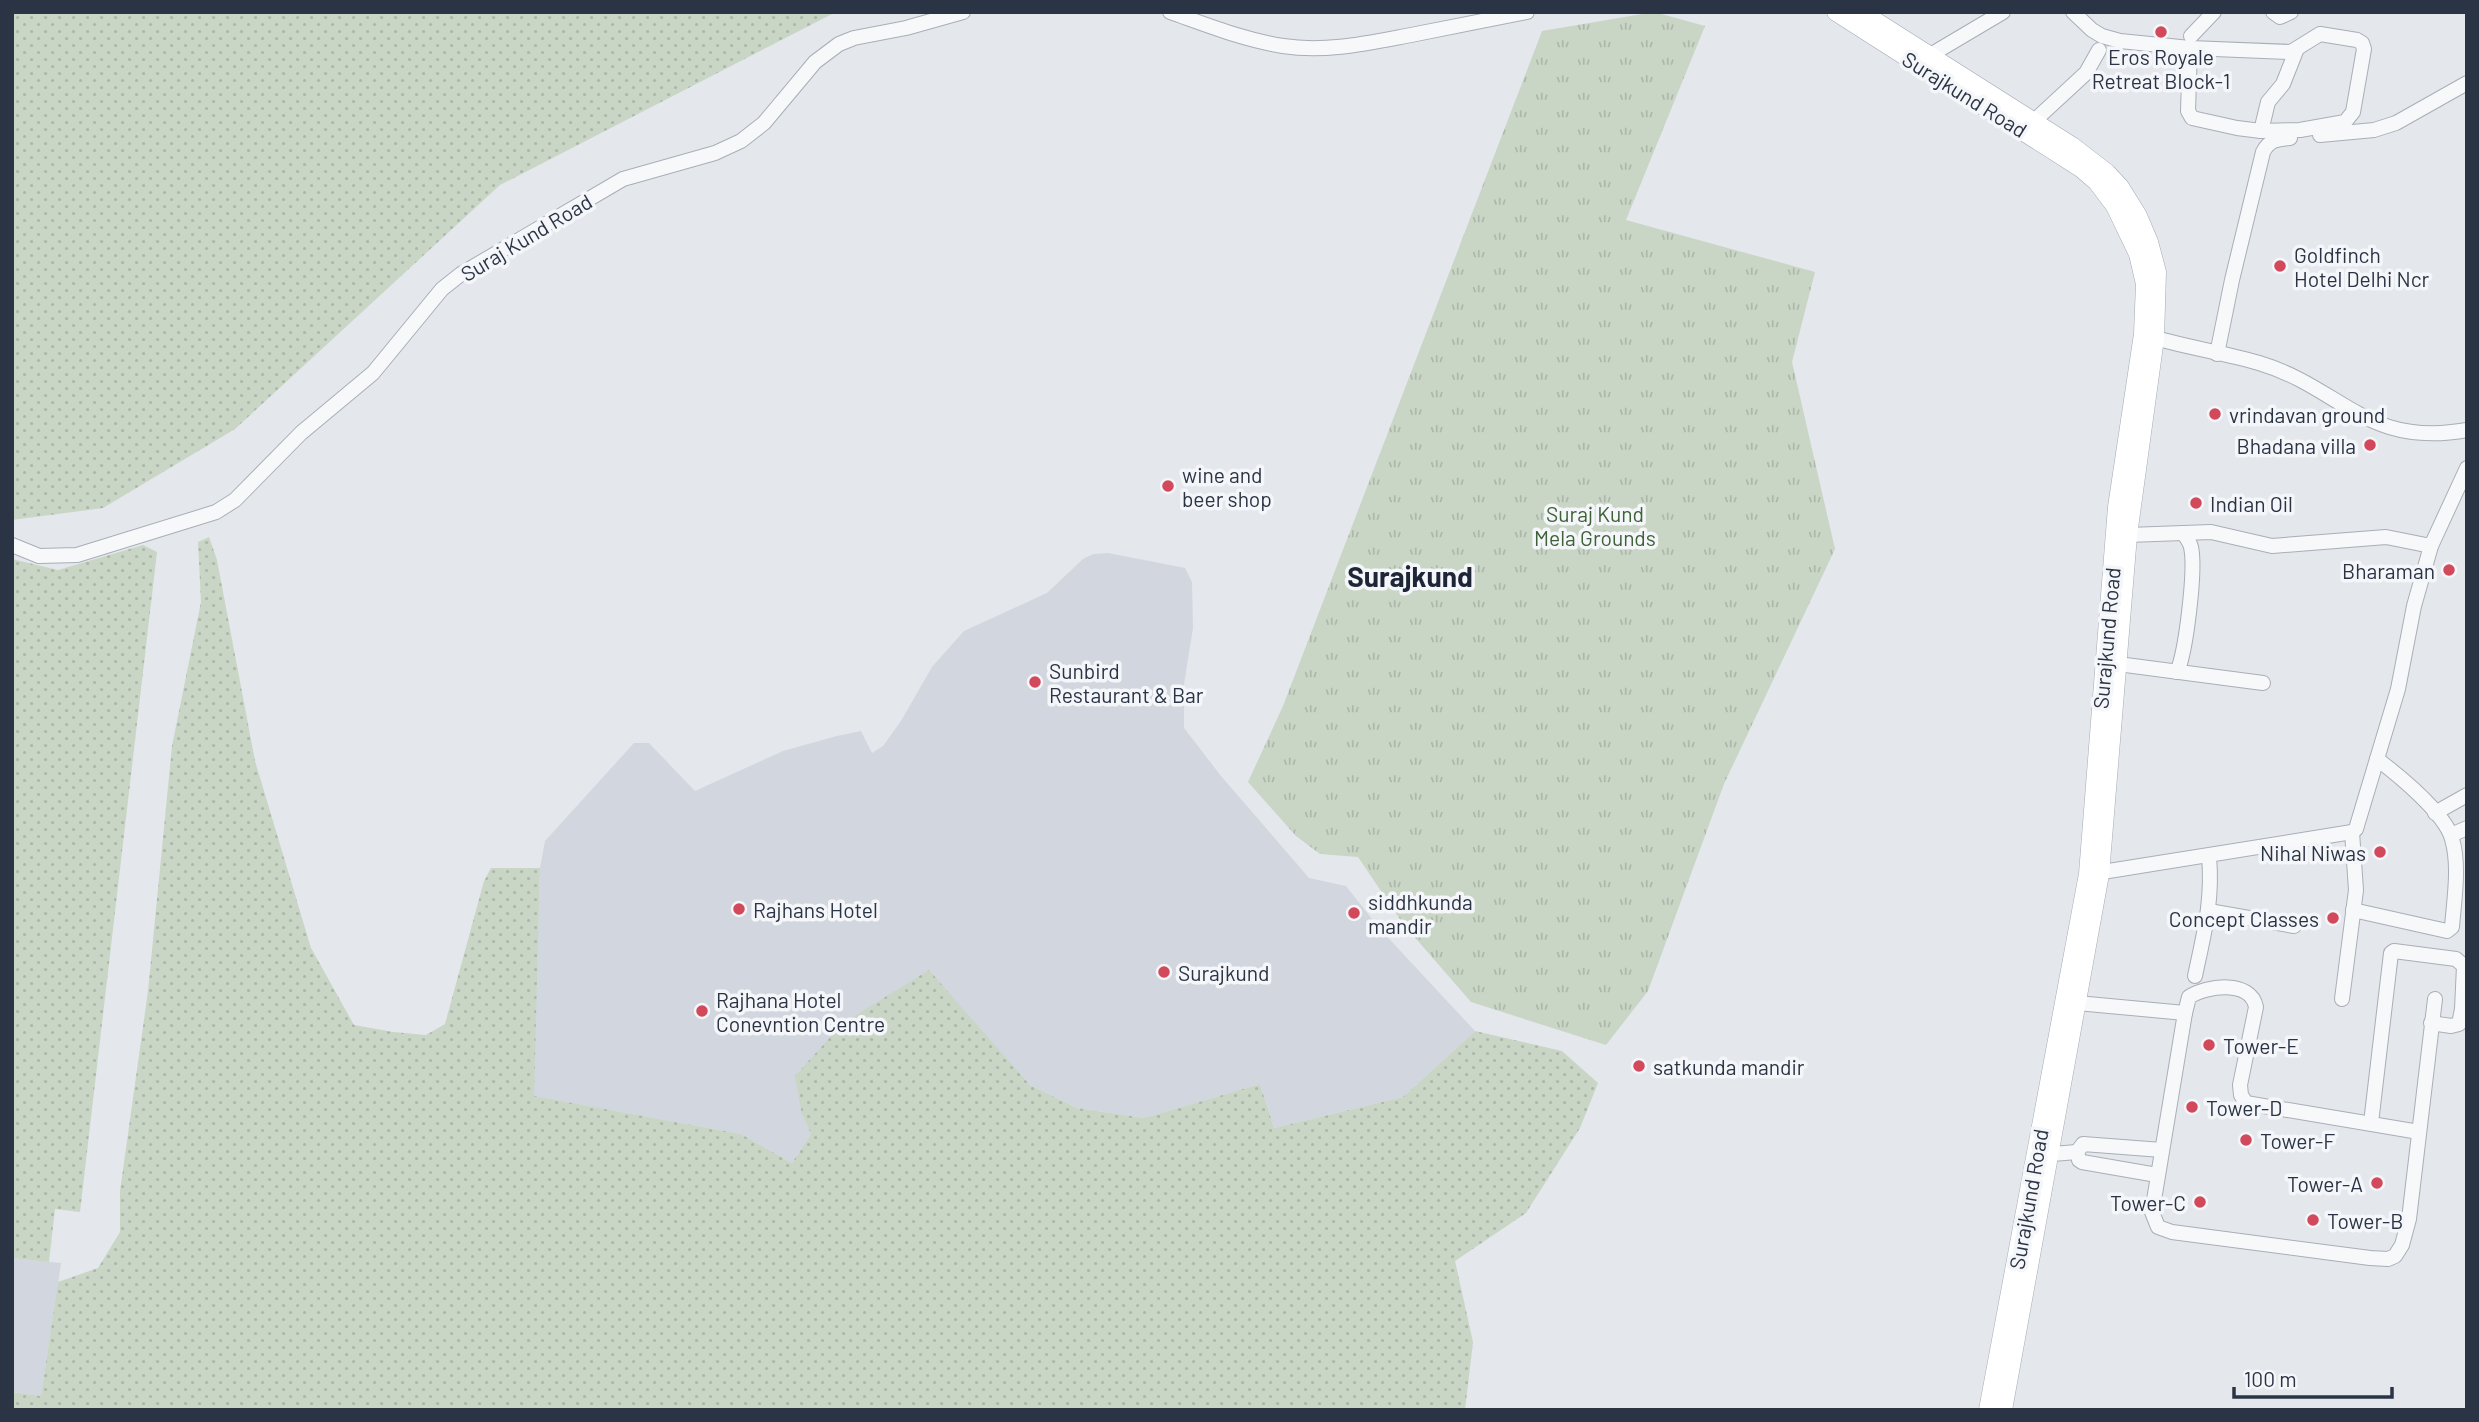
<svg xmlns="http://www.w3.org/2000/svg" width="2479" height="1422" font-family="Barlow,sans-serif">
<defs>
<pattern id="grass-dots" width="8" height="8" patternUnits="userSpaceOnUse" patternTransform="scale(1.75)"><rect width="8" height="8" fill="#c9d6c5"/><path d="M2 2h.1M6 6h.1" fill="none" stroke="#adb8ab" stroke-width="1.8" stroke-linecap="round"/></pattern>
<pattern id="park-tufts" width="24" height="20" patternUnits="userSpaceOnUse" patternTransform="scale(1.75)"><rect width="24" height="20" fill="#c9d6c5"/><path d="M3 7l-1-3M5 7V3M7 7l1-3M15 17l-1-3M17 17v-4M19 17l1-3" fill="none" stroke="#adb8ab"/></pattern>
</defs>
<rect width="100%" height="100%" fill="#e4e7ec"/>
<g fill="#d2d6de">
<polygon points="1108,553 1185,568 1192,582 1193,628 1184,684 1184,728 1221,776 1309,878 1346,886 1379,928 1475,1031 1403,1097 1274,1128 1260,1084 1144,1118 1077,1108 1030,1085 929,971 802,1115 811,1134 792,1163 741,1134 533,1096 540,868 545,841 634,743 649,743 695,791 783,751 837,736 861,731 872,753 883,746 901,721 932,667 964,631 1047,593 1083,559 1093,554"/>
<polygon points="12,1258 61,1263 41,1396 12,1392"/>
</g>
<g fill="url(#grass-dots)">
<polygon points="12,12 836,12 500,185 235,429 103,508 12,520"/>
<polygon points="209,537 217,560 255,761 311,948 354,1025 393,1032 426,1035 445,1024 484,881 491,868 540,868 534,1096 741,1134 792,1163 811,1134 802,1115 795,1076 843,1023 929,970 1030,1085 1077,1108 1144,1118 1260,1084 1274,1128 1403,1097 1475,1031 1562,1051 1598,1083 1580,1128 1526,1213 1455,1261 1473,1342 1465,1410 12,1410 12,1392 41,1396 58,1282 98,1268 120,1232 120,1191 148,991 172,746 201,602 198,542"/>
<polygon points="143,545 157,552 80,1212 55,1209 49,1262 12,1258 12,559 58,570"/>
</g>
<polygon fill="url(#park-tufts)" points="1654,12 1705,26 1626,220 1815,272 1792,362 1835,549 1724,784 1648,991 1606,1045 1471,1002 1404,925 1358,857 1320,854 1296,836 1248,782 1283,706 1542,31"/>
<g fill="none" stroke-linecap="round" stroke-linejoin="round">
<g stroke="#a9aeb7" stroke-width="16">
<g id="minor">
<path d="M1170,12C1207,25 1244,40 1283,46C1328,53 1372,42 1416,34C1453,27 1490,19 1527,12"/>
<polyline points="2073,12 2092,30 2102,36 2120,41 2190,48 2291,52 2320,34 2357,40 2362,43 2364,49 2353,112 2345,122 2300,130 2261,131 2237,128 2192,118 2188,111 2190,48"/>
<polyline points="2273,12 2280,17 2291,12"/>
<polyline points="2191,36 2214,12"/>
<polyline points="1922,60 2003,12"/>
<polyline points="2034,121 2086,73 2099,50"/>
<polyline points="2261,131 2268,102 2283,84 2296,51"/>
<polyline points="2320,135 2374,130 2396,123 2467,83"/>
<path d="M2145,335C2183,347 2222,352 2259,363C2342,388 2366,448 2467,430"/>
<path d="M2217,354L2232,280L2263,152C2269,140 2277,139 2290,138"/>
<polyline points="2128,535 2211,532 2272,546 2386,537 2431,546"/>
<polyline points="12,545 39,556 77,555 216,512 235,500 301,433 373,373 442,289 461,274 623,179 715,153 741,141 764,123 815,62 839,44 854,38 906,28 963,12"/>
<polyline points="2118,664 2263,683"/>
<path d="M2177,672C2186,652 2196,569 2191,547C2190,542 2186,537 2183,533"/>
<polyline points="2435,813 2467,795"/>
<polyline points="2451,835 2467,828"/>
<polyline points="2090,874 2352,832 2356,829 2398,689 2414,606 2431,546 2467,468"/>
<path d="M2353,910L2447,931L2452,927C2454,900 2460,866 2452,839C2445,813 2398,775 2377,759"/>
<polyline points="2209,911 2294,926"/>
<path d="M2195,976C2204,933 2213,901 2209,856"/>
<polyline points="2342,999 2356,890 2352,832"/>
<polyline points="2077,1003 2185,1013"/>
<polyline points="2371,1123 2391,953 2394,951 2456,959 2464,966 2462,1009 2459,1024 2451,1026 2431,1023"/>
<path d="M2419,1132L2246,1103L2241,1095L2240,1085L2256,1007C2251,980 2207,985 2189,997L2185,1013L2152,1212L2158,1227L2172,1232L2370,1258L2388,1259L2395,1256L2402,1245L2409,1219L2435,999"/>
<polyline points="2077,1152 2083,1144 2162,1150"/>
<polyline points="2077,1152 2079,1160 2082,1162 2157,1175"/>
<polyline points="2040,1155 2077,1152"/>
</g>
</g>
<g stroke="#a3abb8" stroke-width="19">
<g id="major">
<polyline points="1836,12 2082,169 2097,182 2115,206 2138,254 2145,284 2143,334 2117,507 2088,874 1988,1410"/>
<polyline points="1861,12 2072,146 2107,173 2120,187 2138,216 2149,242 2157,272 2155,338 2128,535 2100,874 2003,1410"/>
</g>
</g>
<use href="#minor" stroke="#f7f8fa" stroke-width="14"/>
<use href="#major" stroke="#fff" stroke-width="18"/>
</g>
<g fill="#d1495b" stroke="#f4f6f9" stroke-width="2.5">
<circle cx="2161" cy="32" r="7"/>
<circle cx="2280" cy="266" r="7"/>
<circle cx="2215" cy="414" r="7"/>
<circle cx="2370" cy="445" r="7"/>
<circle cx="1168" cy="486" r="7"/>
<circle cx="2196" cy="503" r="7"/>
<circle cx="2449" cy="570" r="7"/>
<circle cx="1035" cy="682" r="7"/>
<circle cx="2380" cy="852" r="7"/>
<circle cx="739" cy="909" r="7"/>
<circle cx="1354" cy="913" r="7"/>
<circle cx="2333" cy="918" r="7"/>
<circle cx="1164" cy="972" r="7"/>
<circle cx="702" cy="1011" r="7"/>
<circle cx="2209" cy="1045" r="7"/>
<circle cx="1639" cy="1066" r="7"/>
<circle cx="2192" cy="1107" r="7"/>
<circle cx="2246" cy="1140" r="7"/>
<circle cx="2377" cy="1183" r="7"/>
<circle cx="2200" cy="1202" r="7"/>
<circle cx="2313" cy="1220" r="7"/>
</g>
<g text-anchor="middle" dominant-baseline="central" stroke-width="7" stroke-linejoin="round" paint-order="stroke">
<g font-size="21" fill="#2b3445" stroke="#f4f6f9" text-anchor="start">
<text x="2161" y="56" text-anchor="middle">Eros Royale<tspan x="2161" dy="24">Retreat Block-1</tspan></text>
<text x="2294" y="254">Goldfinch<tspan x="2294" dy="24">Hotel Delhi Ncr</tspan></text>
<text x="2229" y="414">vrindavan ground</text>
<text x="2356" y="445" text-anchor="end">Bhadana villa</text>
<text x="1182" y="474">wine and<tspan x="1182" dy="24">beer shop</tspan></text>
<text x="2210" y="503">Indian Oil</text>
<text x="2435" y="570" text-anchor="end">Bharaman</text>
<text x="1049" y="670">Sunbird<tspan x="1049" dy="24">Restaurant &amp; Bar</tspan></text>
<text x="2366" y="852" text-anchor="end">Nihal Niwas</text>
<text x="1368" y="901">siddhkunda<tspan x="1368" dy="24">mandir</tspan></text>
<text x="753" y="909">Rajhans Hotel</text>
<text x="2319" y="918" text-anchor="end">Concept Classes</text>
<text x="1178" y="972">Surajkund</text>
<text x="716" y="999">Rajhana Hotel<tspan x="716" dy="24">Conevntion Centre</tspan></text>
<text x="2223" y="1045">Tower-E</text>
<text x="1653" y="1066">satkunda mandir</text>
<text x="2206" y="1107">Tower-D</text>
<text x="2260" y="1140">Tower-F</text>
<text x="2363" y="1183" text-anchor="end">Tower-A</text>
<text x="2186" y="1202" text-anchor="end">Tower-C</text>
<text x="2327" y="1220">Tower-B</text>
</g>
<g font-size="21" fill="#2b3445" stroke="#f4f6f9">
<text transform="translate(1965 94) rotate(32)">Surajkund Road</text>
<text transform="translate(526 237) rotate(-31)">Suraj Kund Road</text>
<text transform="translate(2106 638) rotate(-85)">Surajkund Road</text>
<text transform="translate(2028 1199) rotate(-80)">Surajkund Road</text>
</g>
<g font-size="21" fill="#3f6138" stroke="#f4f6f9">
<text x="1595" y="513">Suraj Kund<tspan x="1595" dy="24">Mela Grounds</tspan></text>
</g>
<g font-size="28" font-weight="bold" fill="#1d2536" stroke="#f4f6f9">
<text x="1410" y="576">Surajkund</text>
</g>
</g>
<rect width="2479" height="1422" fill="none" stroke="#2b3445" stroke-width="28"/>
<path d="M2234 1387v10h158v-10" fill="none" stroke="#2b3445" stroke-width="3.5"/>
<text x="2244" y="1387" font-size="21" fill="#2b3445" stroke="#f4f6f9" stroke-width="5" paint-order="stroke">100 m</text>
</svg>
